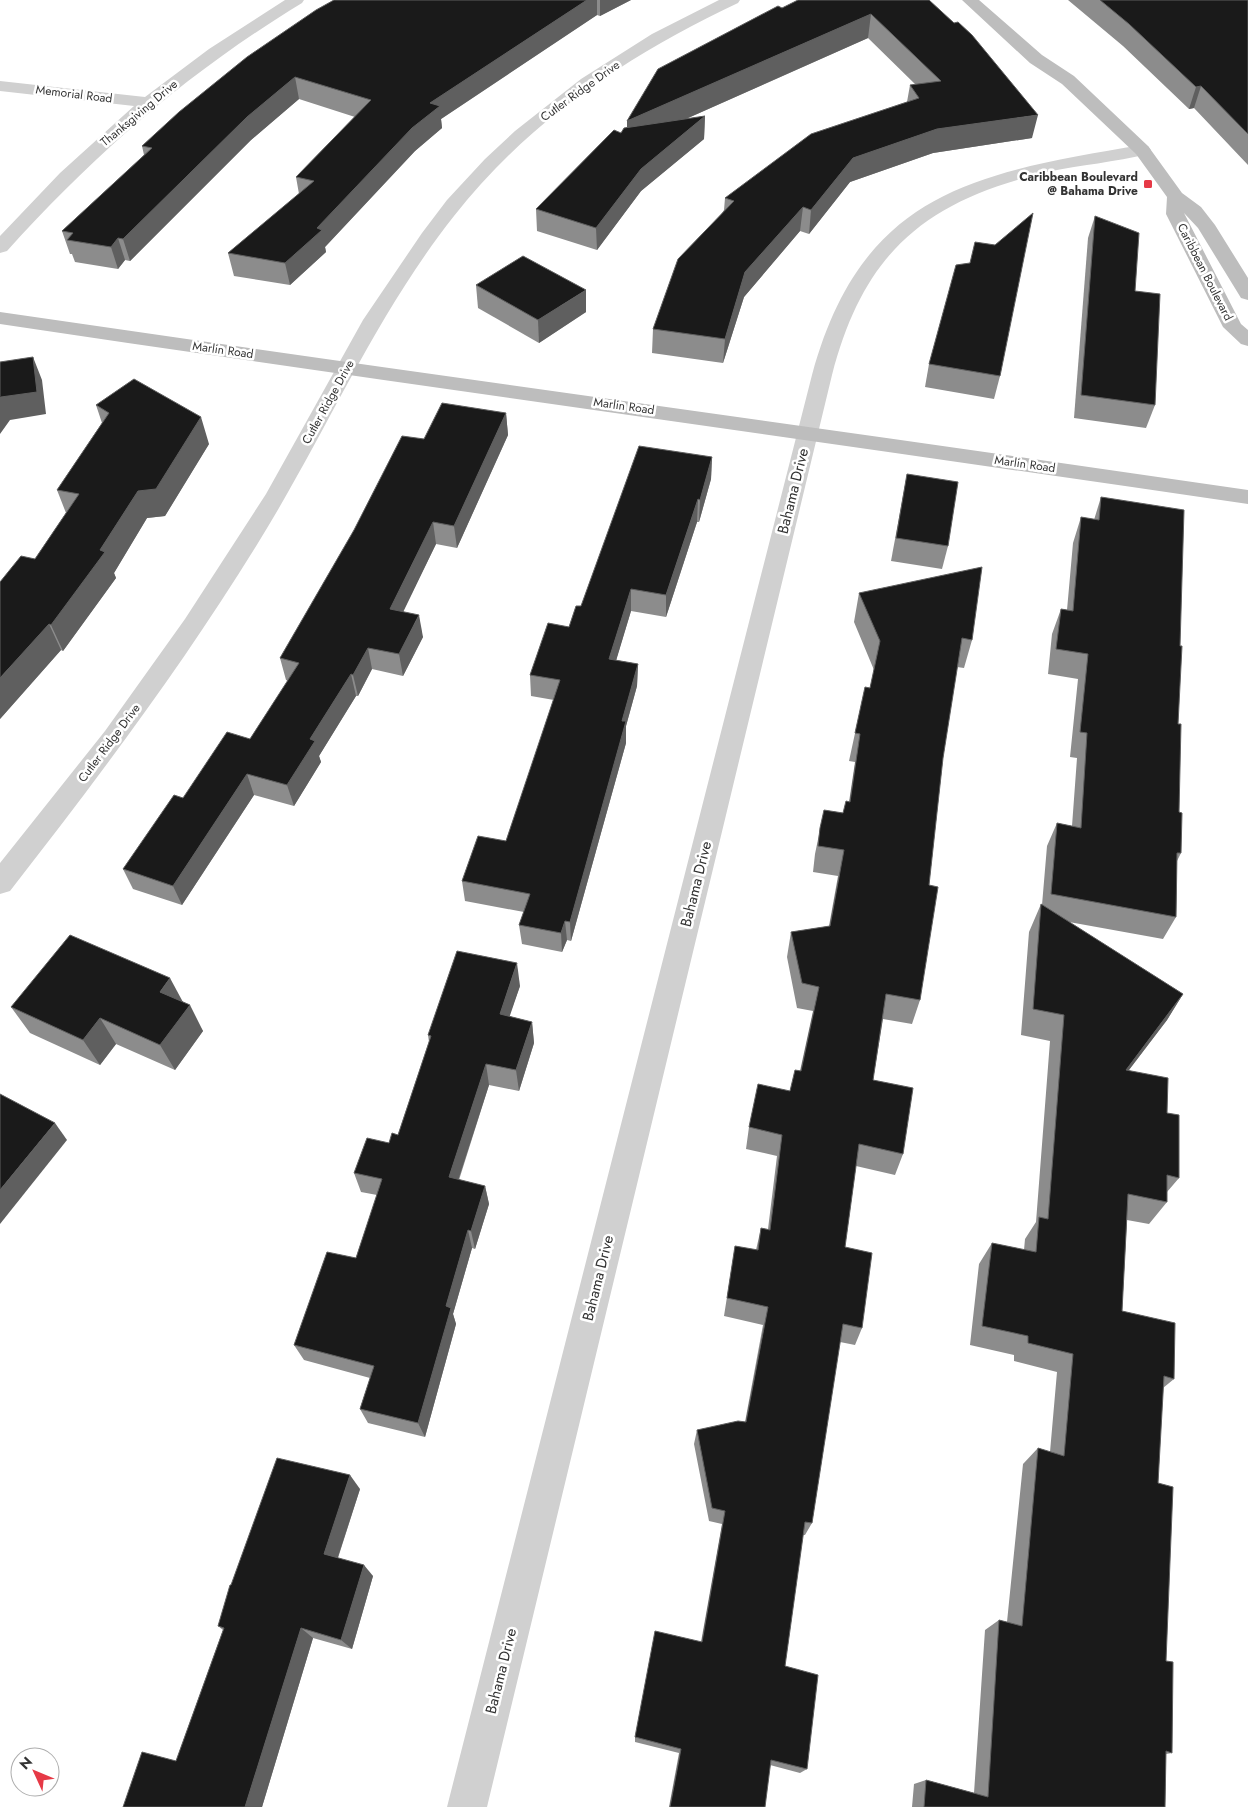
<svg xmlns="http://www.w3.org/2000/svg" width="1248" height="1807" font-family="Jost,sans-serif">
<rect width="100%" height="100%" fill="#fff"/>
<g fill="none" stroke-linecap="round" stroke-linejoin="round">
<g fill="#d0d0d0" fill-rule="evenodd">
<path d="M285,0H304L302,3C187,73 97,152 7,251L0,253V236L60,173L134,106L0,91V81L145,97L209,49Z"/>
<path d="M719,0H740L738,3C630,54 528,121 454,216C375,316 325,435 258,543C183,665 98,778 10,891L0,894V863L105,731L185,619L266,494L363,320L422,233L447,200L485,159L515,131L581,79L652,34Z"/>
<path d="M1142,145L1148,146L1151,150L1148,154C1115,162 1081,165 1047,172C925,201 864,252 832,375L487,1807H447L812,375C862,191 975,173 1142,145Z"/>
</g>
<g fill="#bdbdbd" fill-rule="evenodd">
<polygon points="962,0 979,0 1042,55 1074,76 1148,146 1182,193 1201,207 1215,225 1248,278 1248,300 1241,298 1198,228 1184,213 1241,324 1248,330 1248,346 1241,344 1223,327 1166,214 1167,197 1136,154 1062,84 1030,63"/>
<path d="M0,312C416,373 832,429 1248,490V504C832,443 416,386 0,324Z"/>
</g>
</g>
<g fill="#8c8c8c">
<polygon points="334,0 631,0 600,16 597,15 441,119 442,128 415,151 325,247 326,252 290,285 234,276 228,253 299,194 296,177 355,117 299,99 251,140 130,261 125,260 118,269 75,262 72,254 70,254 62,231 144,155 142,146"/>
<polygon points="929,0 1032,138 933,153 850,182 809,234 800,231 744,297 723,363 652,353 653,329 724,210 725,198 907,102 910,85 916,85 868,38 686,119 705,116 704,139 641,191 597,250 537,231 536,209 627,127 627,121 782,8"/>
<polygon points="1068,0 1248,0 1248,165 1194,108 1189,109 1123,46"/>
<polygon points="1095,216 1135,291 1155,405 1146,428 1074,418 1088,238"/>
<polygon points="970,263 1000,376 994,399 925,387 929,364"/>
<polygon points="476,285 586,312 539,343 478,308"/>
<polygon points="96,405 209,444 165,516 147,518 114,573 116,578 63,651 61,650 0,719 35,559 66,513 57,490 102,423"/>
<polygon points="506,413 508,435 457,548 436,544 403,611 423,637 403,676 372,669 358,696 356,696 319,756 321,762 294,806 254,795 182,905 133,889 123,869 183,798 250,739 288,681 286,680 280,658"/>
<polygon points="712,457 711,479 699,522 697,522 666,617 631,611 616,660 638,664 637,686 626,726 626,743 571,941 567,940 562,952 522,944 519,925 524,912 465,901 462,881 506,841 554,700 531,696 530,675 569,627 581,606"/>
<polygon points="907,474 948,546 942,569 891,561"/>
<polygon points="1101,497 1180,646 1178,724 1179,812 1181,853 1177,861 1176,917 1163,939 1069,922 1183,994 1167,1020 1128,1071 1167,1113 1179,1178 1167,1192 1167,1202 1149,1224 1127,1220 1122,1311 1174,1379 1163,1388 1158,1483 1166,1661 1172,1753 1166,1754 1165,1807 912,1807 914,1784 926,1780 974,1793 985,1630 999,1620 1007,1622 1023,1464 1038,1448 1050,1452 1057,1372 1014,1361 1014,1355 970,1345 979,1264 992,1243 1024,1250 1025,1239 1036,1222 1050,1041 1021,1035 1029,932 1041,904 1042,905 1047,846 1057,823 1072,826 1077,758 1070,757 1078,679 1048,674 1052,634 1061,609 1067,610 1073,543 1081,517 1094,520"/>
<polygon points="859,593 972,640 964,668 957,667 943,758 929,885 920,1000 912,1024 883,1019 873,1080 903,1154 895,1175 856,1166 845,1247 862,1328 855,1345 840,1342 812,1523 805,1535 803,1535 785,1666 807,1769 800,1773 770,1765 765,1807 669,1807 679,1753 635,1742 635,1737 701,1642 722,1524 709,1521 694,1444 697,1430 745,1422 763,1325 724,1316 735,1246 756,1250 761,1228 768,1229 777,1156 746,1149 749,1127 790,1091 800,1071 813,1011 797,1008 787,957 791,932 829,926 838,876 813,872 815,854 824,810 843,813 849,802 855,762 849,761 865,687 870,688 874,670 854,622"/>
<polygon points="520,986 509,1016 532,1022 534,1043 519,1091 489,1085 459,1180 485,1186 489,1204 475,1249 472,1248 453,1314 456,1324 425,1437 368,1423 360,1409 370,1378 304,1360 294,1345 356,1258 377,1195 361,1192 354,1173 398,1135 429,1042 428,1035"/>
<polygon points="182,1001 203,1031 175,1070 116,1044 100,1065 30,1033 11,1007"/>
<polygon points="360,1489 338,1558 373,1576 352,1649 313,1638 262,1807 123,1807 176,1761 223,1630 218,1626 231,1585"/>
</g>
<g fill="#5f5f5f">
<polygon points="587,0 597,0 597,15 441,119 442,128 415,151 325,247 326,252 290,285 285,263 430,103"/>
<polygon points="600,0 631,0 600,16"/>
<polygon points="871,14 868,38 627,145 627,121"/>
<polygon points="295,77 299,99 251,140 130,261 123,239 247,117"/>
<polygon points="1201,86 1194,108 1189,109 1196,87"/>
<polygon points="1038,115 1032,138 933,153 850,182 809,234 811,210 853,158 937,129"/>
<polygon points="705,116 704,139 641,191 597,250 596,228 641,169"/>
<polygon points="803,207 800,231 744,297 723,363 725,339 745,272"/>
<polygon points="118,238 125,260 118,269 111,247"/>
<polygon points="586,290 586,312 539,343 538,320"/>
<polygon points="33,357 42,380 46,414 10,420 0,434 0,398"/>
<polygon points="506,413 508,435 457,548 454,526"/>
<polygon points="201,417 209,444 165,516 147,518 114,573 116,578 63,651 51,625 100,550 138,491"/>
<polygon points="712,457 711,479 699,522 700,500"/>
<polygon points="698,499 697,522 666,617 666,595"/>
<polygon points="433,522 436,544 394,631 390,609"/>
<polygon points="631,589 631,611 610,681 609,659"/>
<polygon points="419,615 423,637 403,676 399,654"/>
<polygon points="49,624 61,650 0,719 0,678"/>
<polygon points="368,648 372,669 358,696 353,675"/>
<polygon points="638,664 637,686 626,726 626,743 571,941 570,922 622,721"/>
<polygon points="351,674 356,696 319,756 321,762 294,806 287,785 310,739"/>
<polygon points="247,774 254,795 182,905 173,886"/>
<polygon points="565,921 567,940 562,952 561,933"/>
<polygon points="517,963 520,986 503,1036 500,1014"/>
<polygon points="170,978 184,1004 160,992"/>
<polygon points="1183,994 1167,1020 1110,1095 1126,1070"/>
<polygon points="190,1005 203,1031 175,1070 160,1045"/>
<polygon points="100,1018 116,1044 100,1065 83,1040"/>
<polygon points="532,1022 534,1043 519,1091 516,1070"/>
<polygon points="486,1064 489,1085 453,1196 449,1177"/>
<polygon points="55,1123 67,1140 0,1224 0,1190"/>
<polygon points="485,1186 489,1204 475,1249 471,1231"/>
<polygon points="468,1230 472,1248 453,1314 456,1324 425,1437 418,1423 446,1306"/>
<polygon points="350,1475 360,1489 335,1566 324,1554"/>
<polygon points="364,1565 373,1576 352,1649 341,1640"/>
<polygon points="301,1628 313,1638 262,1807 245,1807"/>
</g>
<g fill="#1a1a1a" stroke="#5f5f5f">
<polygon points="334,0 587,0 430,103 440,106 412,128 317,228 322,230 285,263 228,253 314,181 296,177 371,100 295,77 247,117 123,239 118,238 111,247 67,240 73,233 62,231 152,148 142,146 179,112 247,57 316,10"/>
<polygon points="798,0 929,0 954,23 958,22 972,35 1038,115 937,129 853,158 811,210 803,207 745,272 725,339 653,329 678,259 734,201 725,198 811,134 919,98 910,85 941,81 871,14 627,121 658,69 778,6 782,8"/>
<polygon points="1100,0 1248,0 1248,134 1201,86 1196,87 1129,24"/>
<polygon points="705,116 641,169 596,228 536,209 614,130 621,133 624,128"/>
<polygon points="1033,213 1000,376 929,364 956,265 970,263 975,242 995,245"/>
<polygon points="1095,216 1139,233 1135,291 1160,294 1155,405 1081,395"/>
<polygon points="523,256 586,290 538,320 476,285"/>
<polygon points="33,357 37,392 1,397 0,398 0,362"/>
<polygon points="134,379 201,417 156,489 138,491 100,550 105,552 51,625 49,624 0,678 0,582 21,556 35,559 79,494 57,490 109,413 96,405"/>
<polygon points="442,403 506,413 454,526 433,522 390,609 419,615 399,654 368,648 353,675 351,674 310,739 315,741 287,785 247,774 173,886 123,869 174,795 183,798 227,732 250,739 299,663 280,658 354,530 402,436 424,439"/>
<polygon points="639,446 712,457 700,500 698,499 666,595 631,589 609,659 638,664 622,721 626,721 570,922 565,921 561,933 519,925 530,894 462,881 478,836 506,841 560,680 530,675 548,623 569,627 576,606 581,606"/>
<polygon points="907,474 958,482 948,546 896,538"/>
<polygon points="1101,497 1184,510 1180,646 1182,646 1178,724 1181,724 1179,812 1182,813 1181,853 1177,853 1176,917 1051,894 1057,823 1081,828 1087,733 1080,732 1088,654 1056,649 1061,609 1073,611 1081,517 1099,520"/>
<polygon points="982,567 972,640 962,638 943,758 929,885 938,887 920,1000 886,994 873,1080 913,1088 903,1154 859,1144 845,1247 872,1253 862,1328 843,1324 812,1523 805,1522 785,1666 818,1675 807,1769 771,1760 765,1807 670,1807 681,1749 635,1737 655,1631 702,1642 725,1511 712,1508 697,1430 738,1421 746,1422 768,1307 727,1298 735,1246 758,1250 761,1228 770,1230 782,1135 749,1127 758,1084 790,1091 795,1070 801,1071 819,987 802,983 791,932 830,926 844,850 818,846 820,828 824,810 843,813 846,801 850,802 860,734 855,733 865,687 870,688 880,641 859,593"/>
<polygon points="1041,904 1183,994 1126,1070 1168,1078 1167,1113 1179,1115 1179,1178 1167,1175 1167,1202 1128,1194 1122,1311 1175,1323 1174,1379 1164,1376 1158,1483 1173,1487 1166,1661 1173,1662 1172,1753 1166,1751 1165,1807 924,1807 926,1780 988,1797 999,1620 1022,1626 1038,1448 1064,1456 1073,1354 1028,1343 1028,1336 982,1326 992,1243 1036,1252 1039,1217 1048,1219 1064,1015 1033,1009"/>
<polygon points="70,935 170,978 160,992 190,1005 160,1045 100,1018 83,1040 11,1007"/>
<polygon points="457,951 517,963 500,1014 532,1022 516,1070 486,1064 449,1177 485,1186 471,1231 468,1230 446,1306 451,1308 418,1423 360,1409 374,1366 294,1345 327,1252 356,1258 382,1179 354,1173 367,1138 389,1143 392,1133 398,1135 431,1036 428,1035"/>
<polygon points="0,1094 55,1123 0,1190"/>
<polygon points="277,1458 350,1475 324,1554 364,1565 341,1640 301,1628 245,1807 123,1807 142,1752 176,1761 224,1628 218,1626 230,1585 231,1585"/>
</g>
<rect fill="#e63946" stroke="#fff" stroke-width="2" x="1143" y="179" width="10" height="10" rx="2.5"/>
<g text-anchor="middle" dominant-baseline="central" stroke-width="5" stroke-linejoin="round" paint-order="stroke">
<g font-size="12" fill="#333" stroke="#fff">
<text transform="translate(580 91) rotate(-36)">Cutler Ridge Drive</text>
<text transform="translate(74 94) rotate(7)">Memorial Road</text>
<text transform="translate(139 113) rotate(-40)">Thanksgiving Drive</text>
<text transform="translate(1205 272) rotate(63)">Caribbean Boulevard</text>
<text transform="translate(223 350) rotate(8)">Marlin Road</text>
<text transform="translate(328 402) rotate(-61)">Cutler Ridge Drive</text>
<text transform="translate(624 406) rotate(8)">Marlin Road</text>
<text transform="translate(1025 464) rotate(8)">Marlin Road</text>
<text transform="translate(109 743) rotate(-53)">Cutler Ridge Drive</text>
</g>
<g font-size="12" font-weight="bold" fill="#333" stroke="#fff" text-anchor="end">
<text x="1138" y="177">Caribbean Boulevard<tspan x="1138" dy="14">@ Bahama Drive</tspan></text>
</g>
<g font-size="15" fill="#333" stroke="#fff">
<text transform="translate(793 491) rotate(-76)">Bahama Drive</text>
<text transform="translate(696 884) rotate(-76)">Bahama Drive</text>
<text transform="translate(598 1278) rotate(-76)">Bahama Drive</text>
<text transform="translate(501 1671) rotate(-76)">Bahama Drive</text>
</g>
</g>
<g transform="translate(35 1772) rotate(314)"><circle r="24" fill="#ffffff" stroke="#adadad"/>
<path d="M0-4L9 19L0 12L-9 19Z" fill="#e63946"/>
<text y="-8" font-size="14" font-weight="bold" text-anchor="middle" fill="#333333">N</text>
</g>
</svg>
